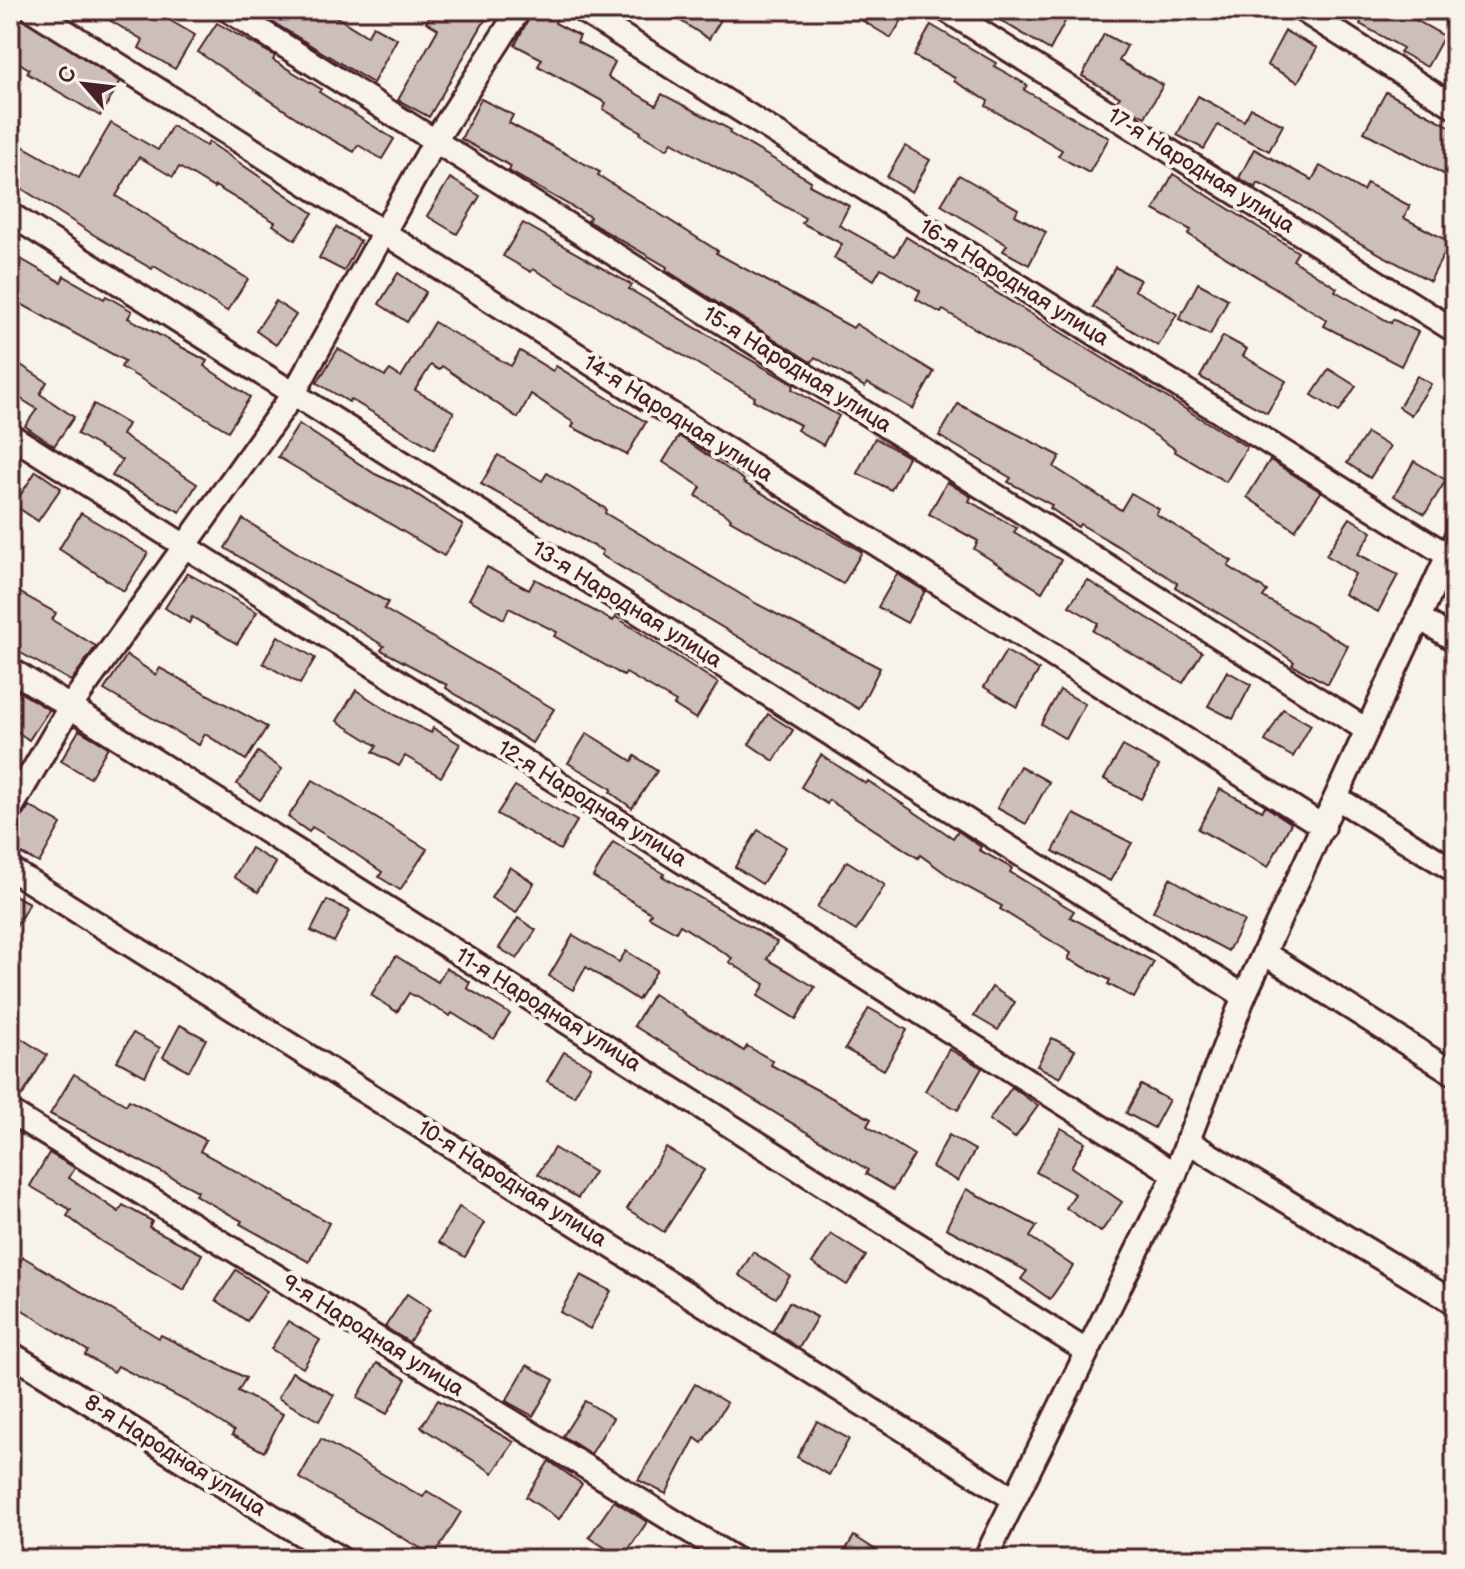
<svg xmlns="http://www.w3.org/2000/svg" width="1465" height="1569" font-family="'Balsamiq Sans',sans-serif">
<rect width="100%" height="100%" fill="#f7f3e8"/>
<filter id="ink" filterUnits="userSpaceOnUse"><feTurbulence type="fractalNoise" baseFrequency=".0125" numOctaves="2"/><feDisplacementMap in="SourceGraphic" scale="16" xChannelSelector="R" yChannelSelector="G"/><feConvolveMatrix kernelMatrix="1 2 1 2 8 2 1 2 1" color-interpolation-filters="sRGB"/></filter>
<g filter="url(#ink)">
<g fill="#ccbfb9" stroke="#4a1f2b" stroke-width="2">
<polygon points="10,10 120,82 100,116 27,73 29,69 10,57"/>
<polygon points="115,10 152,10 195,35 175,69 139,48 143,40 109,20"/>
<polygon points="271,10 325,10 367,36 373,26 397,39 373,83 266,18"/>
<polygon points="434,10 469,10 485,20 429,117 398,100 438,29 426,22"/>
<polygon points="533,10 557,18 555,23 580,36 577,42 615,62 608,77 656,105 662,94 731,130 729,133 811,181 809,185 849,206 839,225 895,256 906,237 1247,447 1226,482 1174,451 1175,449 1134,421 943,310 941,313 916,299 920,291 881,268 874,280 834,258 842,244 802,223 805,218 672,142 667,149 640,134 641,132 603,109 606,103 538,66 542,59 515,45"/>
<polygon points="664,10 727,10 709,39"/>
<polygon points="845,10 908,10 891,38"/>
<polygon points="983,10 1071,10 1050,50"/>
<polygon points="1346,10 1398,10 1444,36 1427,67 1400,52 1403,48 1360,24 1362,20"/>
<polygon points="217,23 275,56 273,60 321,89 319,92 394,139 382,159 358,145 354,152 316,131 198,52"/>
<polygon points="931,25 996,63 994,66 1027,85 1024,90 1109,138 1089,173 1058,156 1062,150 986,106 988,101 954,81 955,78 914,56"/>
<polygon points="1285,31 1317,48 1298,82 1267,65"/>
<polygon points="1104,34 1127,46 1119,61 1163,85 1145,117 1117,101 1120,97 1082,76"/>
<polygon points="1386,92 1455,129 1455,180 1364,132"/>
<polygon points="1198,96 1244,121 1251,108 1283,125 1269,151 1218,125 1204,149 1177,135"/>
<polygon points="481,99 513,115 509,123 600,172 598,175 718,251 716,253 853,328 856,324 934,372 913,409 867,383 865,387 815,357 812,362 809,361 666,270 667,267 588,221 590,217 509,171 511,166 461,139"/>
<polygon points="111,123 158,150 172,126 206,146 209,142 313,213 295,240 273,225 275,222 215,186 214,188 179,167 173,177 139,157 116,196 248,279 227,311 154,266 152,269 94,235 10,181 10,139 79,178"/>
<polygon points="905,146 930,160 912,192 887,177"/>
<polygon points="1254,149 1312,180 1320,166 1363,191 1367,183 1410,206 1404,218 1450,242 1430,281 1341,233 1299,204 1258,183 1256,188 1239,178"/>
<polygon points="1173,174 1298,252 1293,260 1337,288 1335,291 1391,323 1393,319 1418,332 1401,366 1324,326 1327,320 1188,234 1191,230 1154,210"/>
<polygon points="959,175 1018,209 1015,215 1046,232 1029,265 1003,251 1007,245 941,205"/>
<polygon points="450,178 480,196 457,234 427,216"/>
<polygon points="523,223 632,285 629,289 794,385 792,389 839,416 823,445 797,430 800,425 753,400 755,397 533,269 531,272 503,256"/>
<polygon points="336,227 360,241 344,271 319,258"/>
<polygon points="19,258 61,282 64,276 104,299 106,296 132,311 128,318 207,361 204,366 250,397 228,431 121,367 125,361 10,298 10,273"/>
<polygon points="1115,267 1140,280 1134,290 1177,314 1158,346 1093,307"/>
<polygon points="398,273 426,292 407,322 379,304"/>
<polygon points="1198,283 1228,299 1210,335 1179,319"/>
<polygon points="276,301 296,315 276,345 256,331"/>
<polygon points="434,322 511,366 520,351 553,371 556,366 646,422 627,455 572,427 574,423 531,394 518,418 442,366 439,370 431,365 415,390 454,412 434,449 350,399 349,402 317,383 338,349 385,376 390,370 401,377"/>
<polygon points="1223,336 1247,349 1243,356 1286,381 1267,413 1200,377"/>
<polygon points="10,358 47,382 40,394 74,417 54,446 25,426 37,409 10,392"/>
<polygon points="1329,369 1356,386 1339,412 1312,395"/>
<polygon points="1417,376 1431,384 1411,415 1399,407"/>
<polygon points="94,404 128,424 122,435 197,484 180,512 112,476 122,460 77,434"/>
<polygon points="958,404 1060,456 1054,467 1121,510 1131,493 1159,509 1156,514 1232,561 1228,566 1267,591 1263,597 1348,646 1328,684 1292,665 1294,662 1255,635 1175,587 1177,583 1140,559 1080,524 1078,527 1050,508 1052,505 1008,482 1011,478 939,436"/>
<polygon points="299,424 375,474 410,490 463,525 444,556 278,457"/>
<polygon points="1367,433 1390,447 1370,478 1347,463"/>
<polygon points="679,436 744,480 743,482 862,552 843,584 730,520 731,518 696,496 701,487 663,462"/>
<polygon points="875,438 908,457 891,490 857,473"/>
<polygon points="498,455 542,481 547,473 606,509 605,513 757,604 880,668 859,709 601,555 603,551 481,484"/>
<polygon points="1270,460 1321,492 1295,530 1247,497"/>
<polygon points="1414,461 1446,480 1425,514 1394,496"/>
<polygon points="36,471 61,488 38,521 14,505"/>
<polygon points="947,482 971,497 969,501 1017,528 1014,532 1061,560 1042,592 974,549 978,541 929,514"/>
<polygon points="81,513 148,553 124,591 59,549"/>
<polygon points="1350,518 1372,532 1358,554 1398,575 1378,612 1344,594 1355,574 1326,555"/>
<polygon points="243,519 325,570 388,602 384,609 554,709 532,743 446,688 447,685 381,650 384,646 225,548"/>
<polygon points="487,567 529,590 535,579 613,621 616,617 718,683 696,719 674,705 676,702 626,673 624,676 554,636 557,632 509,608 504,619 469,599"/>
<polygon points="187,573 257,612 237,644 192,617 189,623 165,608"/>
<polygon points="897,574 925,591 907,623 878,607"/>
<polygon points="1087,580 1202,652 1183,683 1093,631 1098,623 1069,606"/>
<polygon points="10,587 56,613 52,620 96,646 71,681 10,647"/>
<polygon points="278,636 315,658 300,684 263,663"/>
<polygon points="1006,651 1039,670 1017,707 984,687"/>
<polygon points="127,655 156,675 160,668 267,727 246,760 205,734 199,745 104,690"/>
<polygon points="1227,671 1251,685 1233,719 1208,706"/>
<polygon points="356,690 394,715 431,733 433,728 460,744 441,777 405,756 399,766 373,752 377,746 337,721"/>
<polygon points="1060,690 1085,704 1066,739 1041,724"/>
<polygon points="18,691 49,710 29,740 10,727 10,703"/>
<polygon points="1283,709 1311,725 1293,757 1265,741"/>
<polygon points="768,714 793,730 774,761 749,744"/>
<polygon points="79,730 108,747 90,778 61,761"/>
<polygon points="587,733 632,761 635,756 657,771 632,808 610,792 612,789 568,763"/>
<polygon points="1123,746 1159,766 1141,799 1104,779"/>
<polygon points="258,752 282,769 260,800 237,784"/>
<polygon points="821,755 866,784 868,781 953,838 958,831 981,847 979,850 1012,868 1010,872 1074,911 1070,917 1154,962 1134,998 1108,984 1110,980 1068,959 1071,953 1000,909 1002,906 956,881 920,855 918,858 829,800 827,804 801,787"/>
<polygon points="1020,766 1049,782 1026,824 997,808"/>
<polygon points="313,780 427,849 400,890 379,877 382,872 344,846 312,827 309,832 288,817"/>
<polygon points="515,786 577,821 560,850 497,814"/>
<polygon points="1220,789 1262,811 1265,806 1291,823 1268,867 1198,829"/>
<polygon points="29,806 61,824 39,863 10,848 10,838"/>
<polygon points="1074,814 1132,843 1110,881 1053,851"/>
<polygon points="758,830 786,847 762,884 735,867"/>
<polygon points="613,842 664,874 662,876 777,942 767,959 815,987 796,1019 758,996 765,984 729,962 732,958 680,925 676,932 649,917 651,913 593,877"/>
<polygon points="251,848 276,863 258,892 234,877"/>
<polygon points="847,861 885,885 856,931 817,907"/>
<polygon points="510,867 534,883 516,913 491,898"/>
<polygon points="1170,878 1244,921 1228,951 1153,911"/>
<polygon points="10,893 29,903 10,938"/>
<polygon points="327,900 350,911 334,942 311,931"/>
<polygon points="518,918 536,930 517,959 499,948"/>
<polygon points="573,935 619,962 626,951 657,970 638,1000 586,967 573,990 549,976"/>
<polygon points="396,956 438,982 446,968 470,982 467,988 510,1014 494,1039 452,1013 450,1016 409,993 397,1012 371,995"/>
<polygon points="992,987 1015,1002 998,1030 974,1016"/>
<polygon points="653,994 744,1051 747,1046 773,1061 771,1065 871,1119 867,1126 914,1155 893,1190 866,1174 868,1170 634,1026"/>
<polygon points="869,1008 907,1030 884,1070 845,1049"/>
<polygon points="180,1025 206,1039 189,1071 163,1057"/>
<polygon points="133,1033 160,1048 145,1076 117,1061"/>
<polygon points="16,1035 47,1055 22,1096 10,1088 10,1045"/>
<polygon points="1052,1038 1075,1050 1060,1078 1037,1066"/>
<polygon points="949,1049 982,1068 958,1110 925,1091"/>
<polygon points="564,1052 591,1067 574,1096 547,1081"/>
<polygon points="74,1074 126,1105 129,1100 206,1140 200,1151 329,1223 309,1262 240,1224 242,1221 195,1195 198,1191 50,1114"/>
<polygon points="1141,1085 1169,1100 1154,1128 1126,1113"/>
<polygon points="1012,1087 1038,1106 1015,1138 989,1120"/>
<polygon points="1061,1128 1085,1142 1071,1167 1122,1202 1101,1232 1066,1208 1075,1194 1036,1172"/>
<polygon points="949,1135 975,1150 958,1181 932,1167"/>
<polygon points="554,1148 594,1172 578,1198 538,1174"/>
<polygon points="666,1148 704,1170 664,1232 627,1209"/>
<polygon points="49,1153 75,1168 69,1178 119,1212 123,1205 152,1221 149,1227 202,1254 184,1290 102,1242 67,1216 71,1210 30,1186"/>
<polygon points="966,1189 1037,1226 1030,1237 1073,1266 1050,1299 1021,1279 1027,1271 946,1228"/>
<polygon points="459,1207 485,1223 465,1257 439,1242"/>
<polygon points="831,1234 866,1256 847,1285 812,1263"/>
<polygon points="753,1252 790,1276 776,1298 739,1275"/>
<polygon points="23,1257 159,1338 161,1335 246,1378 238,1391 283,1414 264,1452 232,1435 234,1431 188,1402 118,1366 114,1372 85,1355 88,1351 10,1302 10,1278"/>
<polygon points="236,1270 267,1291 247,1321 216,1300"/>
<polygon points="581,1275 611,1291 590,1329 560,1312"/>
<polygon points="407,1294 430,1309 409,1342 385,1327"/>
<polygon points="789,1302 817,1317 799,1348 773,1331"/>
<polygon points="288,1321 320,1340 303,1368 271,1349"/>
<polygon points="377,1363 406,1379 387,1414 357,1398"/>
<polygon points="527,1365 554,1380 533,1416 506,1401"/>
<polygon points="292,1372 334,1395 319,1421 278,1398"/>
<polygon points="695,1384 727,1403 702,1443 695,1438 666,1494 638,1480"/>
<polygon points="438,1400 514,1442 493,1473 421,1427"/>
<polygon points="585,1401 613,1418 591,1454 563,1436"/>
<polygon points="817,1421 849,1439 829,1475 797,1457"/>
<polygon points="321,1439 423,1497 427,1491 461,1512 434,1556 299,1478"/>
<polygon points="549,1461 582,1484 559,1519 526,1497"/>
<polygon points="614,1501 647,1522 622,1559 589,1537"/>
<polygon points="854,1536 890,1559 840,1559"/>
</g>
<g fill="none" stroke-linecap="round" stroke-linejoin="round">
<g stroke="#4a1f2b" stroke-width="28">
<g id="minor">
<polyline points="32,10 1324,827"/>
<polyline points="228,10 1365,729"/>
<polyline points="581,10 1447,555"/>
<polyline points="946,10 1455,331"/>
<polyline points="1302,10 1455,107"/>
<polyline points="10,214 1244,996"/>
<polyline points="10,435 1175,1174"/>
<polyline points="1418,617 1455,640"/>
<polyline points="10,669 1086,1351"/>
<polyline points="1337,798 1455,871"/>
<polyline points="10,810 70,707 294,393 435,141 519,10"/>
<polyline points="10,869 1014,1499"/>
<polyline points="1264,953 1455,1074"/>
<polyline points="10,1112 735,1559"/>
<polyline points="1187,1141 1455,1303"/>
<polyline points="10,1353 341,1559"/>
<polyline points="985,1559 1175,1174 1244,996 1455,540"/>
</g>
</g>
<use href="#minor" stroke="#f7f3e8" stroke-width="22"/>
</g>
</g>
<g text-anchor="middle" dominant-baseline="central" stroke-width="8" stroke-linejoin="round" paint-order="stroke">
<g font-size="22" fill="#4a1f2b" stroke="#f7f3e8">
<text transform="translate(1201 171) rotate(32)">17-я Народная улица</text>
<text transform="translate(1014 283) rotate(32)">16-я Народная улица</text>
<text transform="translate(797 370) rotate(32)">15-я Народная улица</text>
<text transform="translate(678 419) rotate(32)">14-я Народная улица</text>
<text transform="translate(627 605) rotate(32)">13-я Народная улица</text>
<text transform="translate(592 804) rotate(32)">12-я Народная улица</text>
<text transform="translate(548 1010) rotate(32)">11-я Народная улица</text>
<text transform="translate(512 1184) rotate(32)">10-я Народная улица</text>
<text transform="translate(373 1336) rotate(32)">9-я Народная улица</text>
<text transform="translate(175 1456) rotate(32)">8-я Народная улица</text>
</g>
</g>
<rect width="1465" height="1569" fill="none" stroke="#f7f3e8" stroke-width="40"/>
<rect x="20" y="20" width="1425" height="1529" fill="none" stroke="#4a1f2b" stroke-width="3" filter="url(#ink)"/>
<g transform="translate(84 84) rotate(298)" stroke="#f7f3e8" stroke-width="6" paint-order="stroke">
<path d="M0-6L14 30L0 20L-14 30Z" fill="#4a1f2b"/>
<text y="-12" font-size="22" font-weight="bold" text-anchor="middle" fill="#4a1f2b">С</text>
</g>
</svg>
